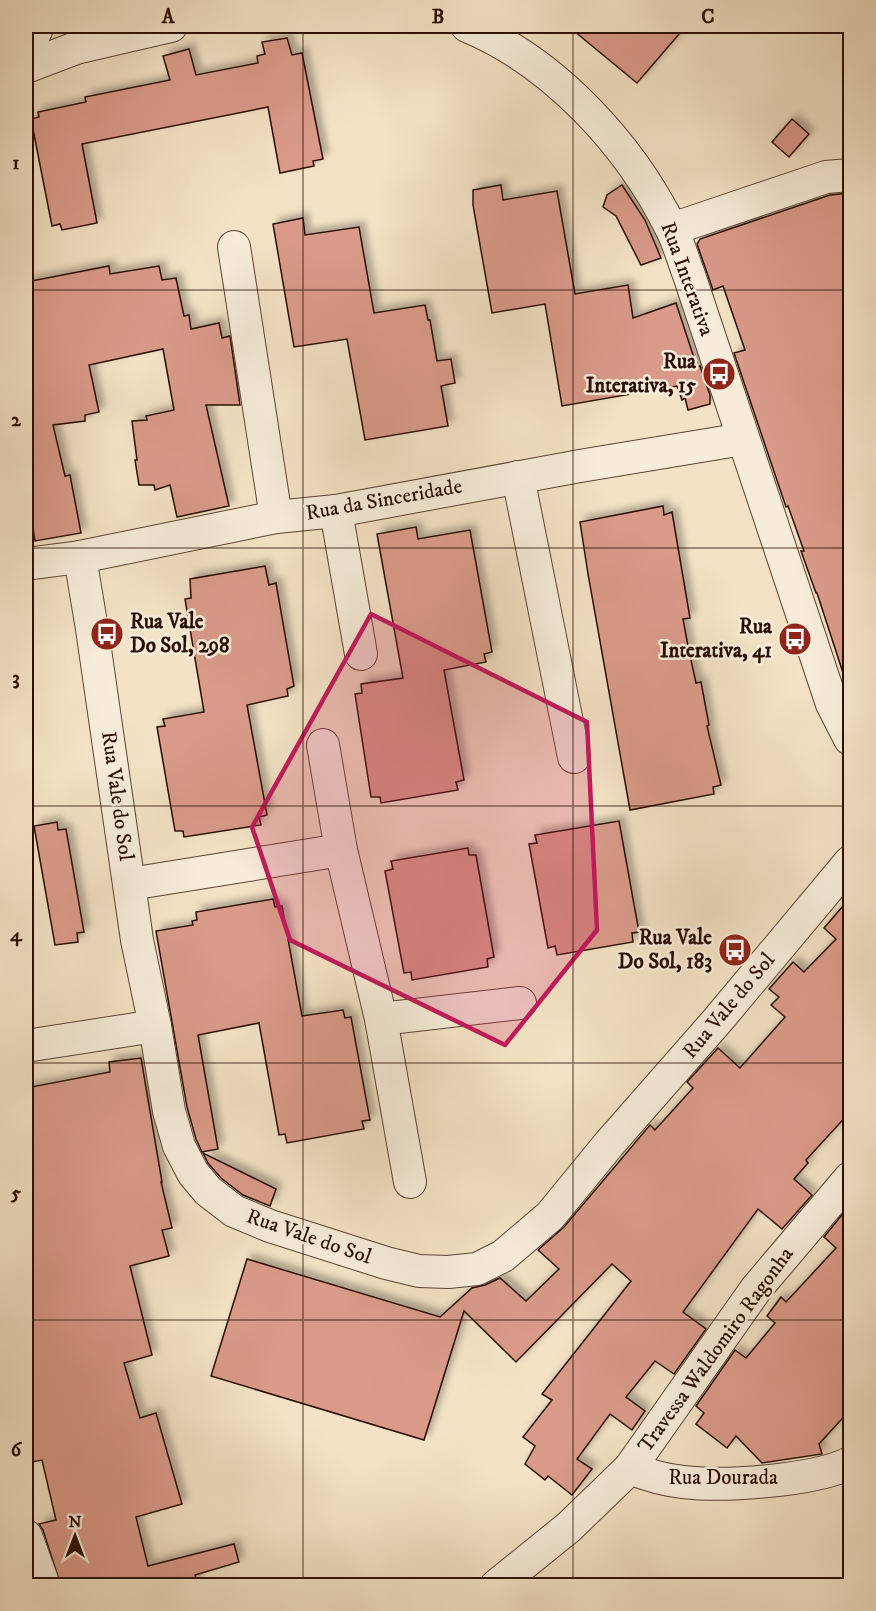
<svg xmlns="http://www.w3.org/2000/svg" width="876" height="1611" font-family="'IM FELL DW Pica',serif">
<defs>
<filter id="shadow"><feDropShadow dx="5.5" dy="-5.5" stdDeviation="3" flood-color="#0004"/></filter>
</defs>
<rect width="100%" height="100%" fill="#f3e2c5"/>
<filter id="stains"><feTurbulence type="fractalNoise" baseFrequency=".00333" numOctaves="4"/><feColorMatrix values="0 0 0 0 .2 0 0 0 0 .09 0 0 0 0 .02 0 0 0 .5 -.17"/></filter>
<radialGradient id="worn" r=".72"><stop offset=".6" stop-color="#630" stop-opacity="0"/><stop offset="1" stop-color="#630" stop-opacity=".3"/></radialGradient>
<g fill="#d99a89" stroke="#290e03" stroke-width="1.5" filter="url(#shadow)">
<polygon points="568,26 686,26 637,83"/>
<polygon points="287,38 292,55 302,53 323,159 313,161 314,166 280,173 268,107 82,144 97,223 62,230 60,224 52,226 31,119 39,117 38,112 86,102 85,97 170,80 163,56 189,49 196,75 258,63 257,56 265,54 262,42"/>
<polygon points="792,119 809,134 789,157 772,142"/>
<polygon points="501,185 503,200 557,191 575,294 628,285 633,318 676,303 697,367 700,366 710,395 710,404 688,410 685,398 682,400 677,386 562,406 545,304 492,313 473,205 473,190"/>
<polygon points="622,185 645,220 661,258 641,265 616,216 603,207 607,195"/>
<polygon points="850,193 850,681 846,682 817,593 816,593 801,551 804,551 788,506 786,507 734,353 745,350 723,286 713,290 697,244 700,239 830,195"/>
<polygon points="303,218 305,235 359,227 374,313 425,305 428,320 430,320 437,361 451,359 455,383 441,386 448,426 365,440 347,339 294,347 273,224"/>
<polygon points="109,266 110,274 159,266 162,280 176,278 184,316 189,315 191,329 219,323 222,338 230,336 240,405 206,405 229,506 177,517 170,485 155,490 154,485 139,485 135,460 137,460 132,421 147,420 146,416 174,410 163,349 89,365 99,412 85,415 85,421 53,425 65,476 70,475 81,533 35,541 29,502 26,503 26,282"/>
<polygon points="663,506 664,515 672,512 690,618 683,619 688,646 696,683 701,682 709,725 707,726 721,785 713,787 714,794 630,810 588,574 580,522"/>
<polygon points="416,527 418,539 470,530 492,652 484,654 486,662 444,670 464,780 456,782 458,790 381,803 380,797 371,797 355,694 362,693 361,684 403,678 377,534"/>
<polygon points="265,566 269,585 276,583 294,686 287,689 288,696 247,705 267,815 259,817 261,825 184,837 183,831 175,831 157,727 165,726 163,719 204,712 185,599 191,598 190,579"/>
<polygon points="619,821 639,932 632,933 633,942 557,955 555,946 548,948 529,844 537,843 535,835"/>
<polygon points="57,822 58,830 66,829 84,932 77,933 78,942 55,945 34,826"/>
<polygon points="468,848 469,855 476,855 494,957 487,959 488,967 412,980 411,972 404,973 385,871 393,869 391,861"/>
<polygon points="850,898 850,1112 806,1160 808,1163 794,1179 812,1195 782,1229 758,1209 683,1312 706,1329 674,1374 655,1361 626,1397 645,1411 632,1430 610,1414 577,1459 592,1469 572,1495 548,1476 545,1480 525,1464 535,1446 523,1437 552,1400 542,1394 631,1281 612,1264 516,1362 464,1311 424,1440 211,1376 247,1259 440,1317 472,1288 485,1285 500,1278 526,1301 559,1269 538,1250 564,1227 650,1125 655,1130 693,1088 687,1082 718,1048 740,1068 785,1017 771,1005 779,997 769,989 793,962 804,972 836,939 824,928"/>
<polygon points="273,899 275,907 282,906 302,1016 343,1010 345,1018 351,1017 370,1120 362,1121 364,1129 287,1143 285,1134 279,1135 259,1023 198,1035 218,1149 202,1152 196,1139 187,1107 156,931 193,925 192,921 197,920 196,912"/>
<polygon points="141,1058 162,1182 161,1182 172,1228 162,1230 169,1256 130,1266 152,1355 124,1363 140,1418 156,1413 182,1504 136,1517 148,1566 234,1544 239,1562 195,1575 197,1581 182,1586 61,1586 43,1530 39,1524 56,1520 42,1460 26,1463 26,1088 110,1072 109,1062"/>
<polygon points="203,1153 276,1189 270,1206 243,1195 221,1178 208,1163"/>
<polygon points="850,1205 850,1410 819,1444 822,1454 762,1463 736,1436 727,1448 696,1424 704,1413 696,1406 735,1350 746,1358 775,1323 767,1316 781,1297 786,1302 836,1248 824,1237"/>
</g>
<g fill="none" stroke-linecap="round" stroke-linejoin="round">
<g stroke="#5c4334" stroke-width="34">
<g id="minor">
<path d="M467,26C554,62 630,145 671,228C679,243 683,260 689,275L832,704L850,739"/>
<polyline points="26,52 38,26"/>
<polyline points="26,67 76,48 171,26"/>
<polyline points="672,229 826,177 850,175"/>
<polyline points="234,247 276,517"/>
<polyline points="518,477 574,757"/>
<polyline points="336,511 361,654"/>
<polyline points="80,557 92,629 137,940 155,1026 169,1111 179,1146 193,1173 208,1191 234,1211 270,1226 386,1263 419,1271 448,1272 477,1269 503,1256 550,1216 609,1144 717,1021 850,862"/>
<polyline points="26,564 80,557 276,517 336,511 580,466 743,439"/>
<polyline points="323,745 341,850 381,1019 410,1182"/>
<polyline points="130,884 341,850"/>
<polyline points="381,1019 520,1003"/>
<polyline points="26,1046 155,1026"/>
<polyline points="630,1468 756,1289 850,1178"/>
<polyline points="26,1536 44,1586"/>
<path d="M496,1586L569,1527L630,1468C647,1475 664,1480 683,1482C724,1487 813,1481 850,1463"/>
</g>
</g>
<use href="#minor" stroke="#f7ecd9" stroke-width="32"/>
</g>
<path fill="#c2185b" fill-opacity="0.2" stroke="#c2185b" stroke-width="4.5" stroke-linejoin="round" d="M371,614L587,722L597,930L505,1045L290,940L252,827Z"/>
<path fill="none" stroke="#290e03" stroke-width="1.5" stroke-opacity="0.55" d="M303,26V1586M573,26V1586M26,290H850M26,548H850M26,806H850M26,1063H850M26,1320H850"/>
<defs>
<g id="bus-disc" transform="scale(1.725)"><circle r="9.5" fill="#8f2418" stroke="#f7ecd9"/><path d="M-5-6H5V4H4V6H2V4H-2V6H-4V4H-5ZM-3.5-4V0h7V-4ZM-3.5 1.2v1.5H-2V1.2ZM2 1.2v1.5H3.5V1.2Z" fill="#fff"/></g>
</defs>
<g fill-rule="evenodd">
<use href="#bus-disc" x="719" y="374"/>
<use href="#bus-disc" x="107" y="634"/>
<use href="#bus-disc" x="795" y="639"/>
<use href="#bus-disc" x="735" y="950"/>
</g>
<g text-anchor="middle" dominant-baseline="central" stroke-width="5" stroke-linejoin="round" paint-order="stroke">
<g font-size="21" fill="#290e03" stroke="#f7ecd9">
<text transform="translate(687 279) rotate(70)">Rua Interativa</text>
<text transform="translate(384 500) rotate(-10)">Rua da Sinceridade</text>
<text transform="translate(117 796) rotate(82)">Rua Vale do Sol</text>
<text transform="translate(729 1006) rotate(-50)">Rua Vale do Sol</text>
<text transform="translate(309 1237) rotate(19)">Rua Vale do Sol</text>
<text transform="translate(716 1350) rotate(-54)">Travessa Waldomiro Ragonha</text>
<text x="723" y="1478">Rua Dourada</text>
</g>
<g font-size="21" font-weight="bold" fill="#290e03" stroke="#f7ecd9" text-anchor="end">
<text x="696" y="362">Rua<tspan x="696" dy="24">Interativa, 15</tspan></text>
<text x="130" y="622" text-anchor="start">Rua Vale<tspan x="130" dy="24">Do Sol, 298</tspan></text>
<text x="772" y="627">Rua<tspan x="772" dy="24">Interativa, 41</tspan></text>
<text x="712" y="938">Rua Vale<tspan x="712" dy="24">Do Sol, 183</tspan></text>
</g>
</g>
<rect width="876" height="1611" fill="none" stroke="#f3e2c5" stroke-width="66"/>
<g transform="translate(75 1536)" stroke="#f7ecd9" stroke-width="4.5" paint-order="stroke">
<path d="M0-4.5L10 22L0 15L-10 22Z" fill="#290e03"/>
<text y="-9" font-size="16" font-weight="bold" text-anchor="middle" fill="#290e03">N</text>
</g>
<rect x="33" y="33" width="810" height="1545" fill="none" stroke="#290e03" stroke-width="2"/>
<g font-size="20" text-anchor="middle" font-weight="bold" fill="#290e03">
<text x="168" y="23">A</text>
<text x="438" y="23">B</text>
<text x="708" y="23">C</text>
<text x="16" y="169">1</text>
<text x="16" y="426">2</text>
<text x="16" y="684">3</text>
<text x="16" y="941">4</text>
<text x="16" y="1199">5</text>
<text x="16" y="1456">6</text>
</g>
<rect width="100%" height="100%" filter="url(#stains)"/>
<rect width="100%" height="100%" fill="url(#worn)"/>
</svg>
